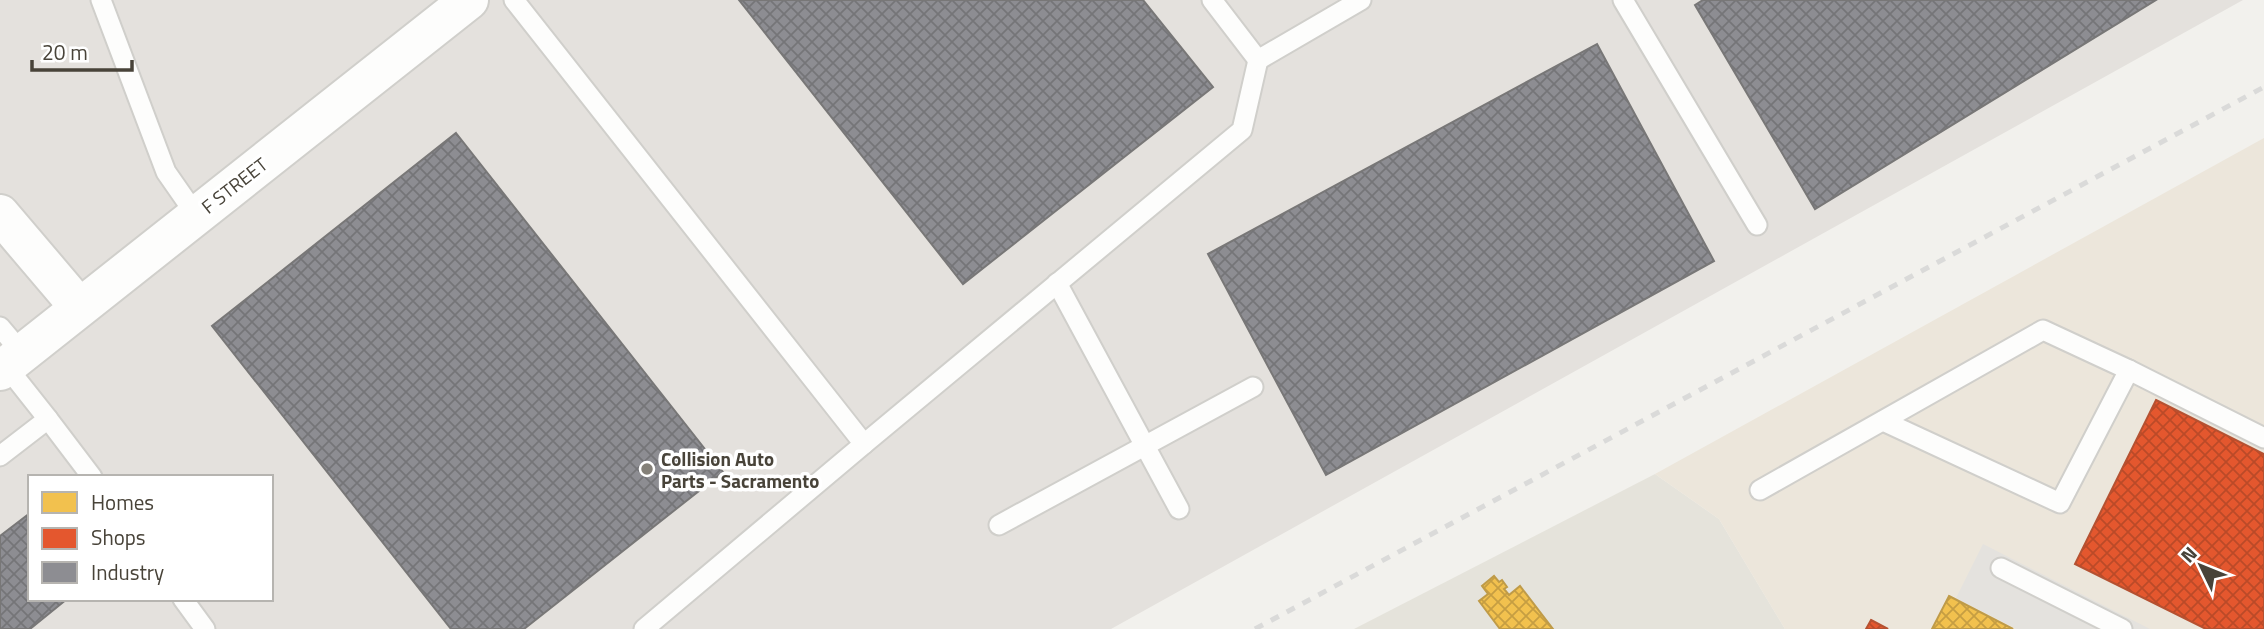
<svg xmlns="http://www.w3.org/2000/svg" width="2264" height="629" font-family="'Titillium Web',sans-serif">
<defs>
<pattern id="homes-cross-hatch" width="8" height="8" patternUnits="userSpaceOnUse" patternTransform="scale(1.75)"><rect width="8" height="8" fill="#f2c14e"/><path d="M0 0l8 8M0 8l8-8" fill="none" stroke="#c69e42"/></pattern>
<pattern id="shops-cross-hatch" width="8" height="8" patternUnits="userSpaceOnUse" patternTransform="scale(1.75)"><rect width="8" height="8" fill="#e4572e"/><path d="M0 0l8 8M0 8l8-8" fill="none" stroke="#bb4a28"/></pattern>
<pattern id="industry-cross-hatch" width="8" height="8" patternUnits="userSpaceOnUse" patternTransform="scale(1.75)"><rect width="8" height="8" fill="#8d8d92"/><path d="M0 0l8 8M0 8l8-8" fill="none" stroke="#757578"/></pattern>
</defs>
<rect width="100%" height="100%" fill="#f2f1ed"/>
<polygon fill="#e5e3db" points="1655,474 1719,519 1785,629 1354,629"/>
<polygon fill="#ece6db" points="2264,138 2264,629 1785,629 1719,519 1655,474"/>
<path fill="#e4e1dd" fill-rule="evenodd" d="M0,0H2243L1111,629H0ZM30,477H271V599H30Z"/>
<polygon fill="#e4e2de" points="1983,544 2150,629 2017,629 1956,598"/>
<g fill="url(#homes-cross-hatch)" stroke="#bf9b48" stroke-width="2">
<polygon points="1494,576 1499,582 1502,580 1507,587 1504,589 1509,595 1520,586 1553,629 1500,629 1479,601 1488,594 1482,586"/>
<polygon points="1949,596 2013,629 1932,629"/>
</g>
<g fill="url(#shops-cross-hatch)" stroke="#b55131" stroke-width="2">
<polygon points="2156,400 2264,454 2264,629 2206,629 2075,564"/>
<polygon points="1871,620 1888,629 1866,629"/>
</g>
<g fill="url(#industry-cross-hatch)" stroke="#787777" stroke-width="2">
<polygon points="739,0 1143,0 1213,87 963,284"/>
<polygon points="1703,0 2156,0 1815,209 1695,5"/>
<polygon points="1597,44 1714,261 1326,475 1208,254"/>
<polygon points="456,133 723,472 524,629 451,629 212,326"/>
<polygon points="30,513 30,599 67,599 30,629 0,629 0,536"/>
</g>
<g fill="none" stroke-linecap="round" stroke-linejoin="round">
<g stroke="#d0cfcb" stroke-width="23">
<g id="service">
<polyline points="101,0 166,172 196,215"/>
<polyline points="514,0 864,444 1242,130 1258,60"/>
<polyline points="1212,0 1258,60 1361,0"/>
<polyline points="1623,0 1757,225"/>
<polyline points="1057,283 1179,509"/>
<polyline points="0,327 22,353"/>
<polyline points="48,419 92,477"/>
<polyline points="1883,421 2060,503 2129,370"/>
<polyline points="0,456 48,419 6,366"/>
<polyline points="1760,490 2043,330 2129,370 2264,438"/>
<polyline points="999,525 1253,387"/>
<polyline points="2001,568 2122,629"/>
<polyline points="183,599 205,629"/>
<polyline points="644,629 864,444"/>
</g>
</g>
<g stroke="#d0cfcb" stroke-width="42">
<g id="minor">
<polyline points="0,214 79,307"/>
<polyline points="0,371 469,0"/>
</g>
</g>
<use href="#service" stroke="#fdfdfc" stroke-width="19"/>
<use href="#minor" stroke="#fdfdfc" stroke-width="38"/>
<polyline stroke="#dadad9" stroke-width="5" stroke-dasharray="9 9" stroke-linecap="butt" points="1255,629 2264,87"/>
</g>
<circle fill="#848078" stroke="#fff" stroke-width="2.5" cx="647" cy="469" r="7"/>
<g text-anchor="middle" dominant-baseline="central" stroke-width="7" stroke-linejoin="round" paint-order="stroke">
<g font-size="19" fill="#484339" stroke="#fff">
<text transform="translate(234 185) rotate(-38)">F STREET</text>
</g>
<g font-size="19" font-weight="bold" fill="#484339" stroke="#fff" text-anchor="start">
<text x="661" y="458">Collision Auto<tspan x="661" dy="22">Parts - Sacramento</tspan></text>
</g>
</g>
<rect x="28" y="475" width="245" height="126" fill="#ffffff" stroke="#b6b4b0" stroke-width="2"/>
<rect x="42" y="492" width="35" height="21" fill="#f2c14e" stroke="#b6b4b0" stroke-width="2"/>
<text x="91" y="510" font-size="21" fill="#484339">Homes</text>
<rect x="42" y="528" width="35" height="21" fill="#e4572e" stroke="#b6b4b0" stroke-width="2"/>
<text x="91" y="545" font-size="21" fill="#484339">Shops</text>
<rect x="42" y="562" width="35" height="21" fill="#8d8d92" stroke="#b6b4b0" stroke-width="2"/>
<text x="91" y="580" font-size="21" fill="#484339">Industry</text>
<g transform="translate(2201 566) rotate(313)" stroke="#ffffff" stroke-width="5" paint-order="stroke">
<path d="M0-5L12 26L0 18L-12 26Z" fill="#484339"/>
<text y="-10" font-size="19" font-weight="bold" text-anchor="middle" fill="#484339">N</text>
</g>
<path d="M32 60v10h100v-10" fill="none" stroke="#484339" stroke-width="3.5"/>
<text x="42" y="60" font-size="21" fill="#484339" stroke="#ffffff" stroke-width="5" paint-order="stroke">20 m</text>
</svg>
